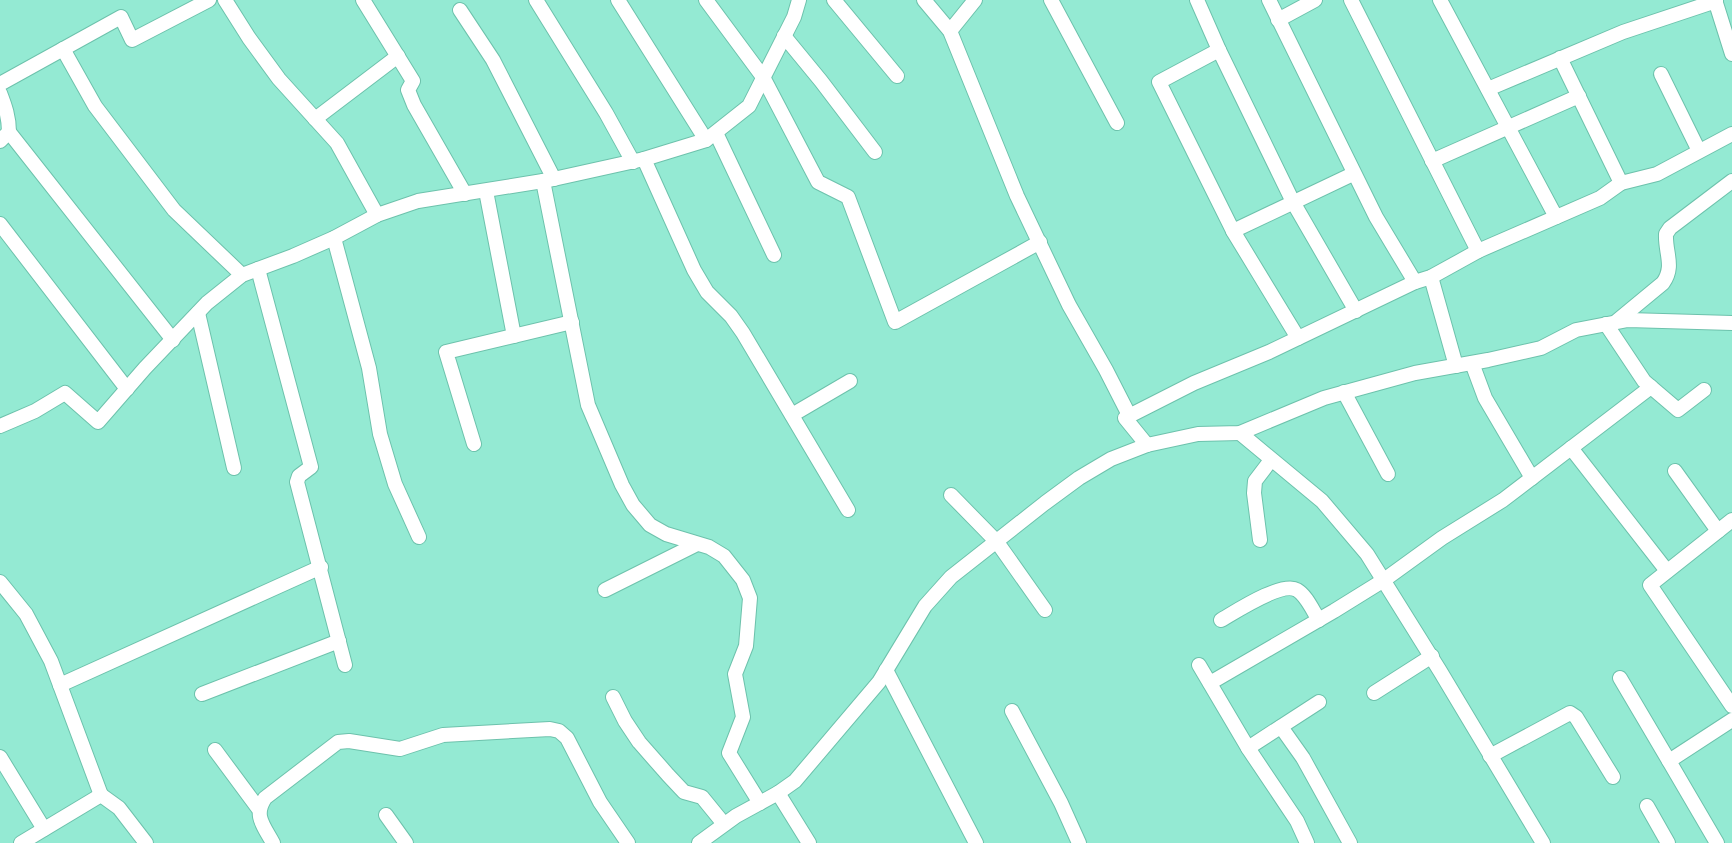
<svg xmlns="http://www.w3.org/2000/svg" width="1732" height="843" font-family="Raleway,sans-serif">
<rect width="100%" height="100%" fill="#94ead3"/>
<g fill="none" stroke-linecap="round" stroke-linejoin="round">
<g stroke="#6dc2ac" stroke-width="16">
<g id="street">
<polyline points="225,0 249,38 279,79 337,143 377,215"/>
<polyline points="363,0 413,81 408,90 414,105 465,194"/>
<polyline points="536,0 606,113 633,162"/>
<polyline points="618,0 706,140"/>
<polyline points="706,0 763,77 818,182 848,197 895,322 1040,242"/>
<polyline points="834,0 897,76"/>
<polyline points="924,0 950,31 1017,196 1069,305 1106,370 1129,415"/>
<polyline points="1051,0 1117,123"/>
<polyline points="1197,0 1219,50 1293,202 1356,311"/>
<polyline points="1269,0 1376,217 1415,282"/>
<polyline points="1351,0 1478,251"/>
<polyline points="1440,0 1556,217"/>
<polyline points="1715,0 1732,54"/>
<polyline points="460,10 493,60 554,179"/>
<polyline points="1278,20 1315,0"/>
<polyline points="950,31 975,0"/>
<polyline points="784,36 821,81 875,152"/>
<polyline points="63,49 95,106 174,210 242,275"/>
<polyline points="1219,50 1159,82 1233,231 1298,338"/>
<polyline points="1560,58 1621,183"/>
<polyline points="1661,74 1699,151"/>
<polyline points="0,84 121,17 132,40 209,0"/>
<polyline points="1488,89 1623,32 1716,1"/>
<path d="M0,93C5,106 9,117 9,132L0,141"/>
<polyline points="315,119 398,56"/>
<polyline points="9,132 173,340"/>
<polyline points="716,133 774,255"/>
<polyline points="644,159 694,270 707,292 731,316 743,333 848,510"/>
<polyline points="1432,161 1579,96"/>
<polyline points="543,181 588,405 622,485 633,505 650,525 666,534 709,547 724,556 743,580 750,598 746,646 735,674 743,717 729,753 760,803"/>
<polyline points="486,191 514,336"/>
<polyline points="0,224 127,389"/>
<polyline points="1233,231 1353,174"/>
<polyline points="334,238 369,368 380,434 395,484 419,537"/>
<polyline points="258,269 311,467 299,476 297,482 345,665"/>
<polyline points="1431,277 1456,366"/>
<polyline points="198,313 234,468"/>
<path d="M1617,321L1663,283C1675,266 1665,253 1666,234L1670,228L1732,181"/>
<polyline points="1606,324 1644,381 1678,410 1704,390"/>
<polyline points="1472,363 1485,398 1532,478"/>
<polyline points="1344,392 1388,474"/>
<polyline points="792,415 850,381"/>
<polyline points="0,426 35,411 65,393 98,422 145,368 207,303 242,275 293,256 334,238 377,215 418,201 549,180 644,159 706,140 749,106 794,17 799,0"/>
<polyline points="1240,433 1322,501 1367,554 1440,671 1543,843"/>
<polyline points="474,444 446,352 572,322"/>
<polyline points="1147,445 1125,418 1194,383 1269,352 1415,282 1431,277 1478,251 1600,198 1621,183 1657,174 1732,134"/>
<polyline points="1571,448 1667,571"/>
<polyline points="1675,471 1718,531"/>
<polyline points="951,495 997,542 1045,610"/>
<polyline points="1732,520 1650,585 1732,706"/>
<polyline points="1260,540 1254,493 1255,481 1271,460"/>
<polyline points="0,582 26,614 51,661 101,795"/>
<polyline points="605,590 697,544"/>
<path d="M1221,620C1235,612 1282,581 1297,590C1306,595 1313,611 1319,620"/>
<polyline points="1199,665 1248,748 1297,821 1307,843"/>
<polyline points="886,670 976,843"/>
<polyline points="1620,678 1669,761"/>
<polyline points="1210,683 1334,611 1384,580 1442,538 1503,500 1651,387"/>
<polyline points="60,685 321,567"/>
<polyline points="1374,693 1432,656"/>
<polyline points="202,694 339,641"/>
<polyline points="613,697 625,721 639,742 668,775 684,792 702,797 724,824"/>
<polyline points="1012,711 1061,803 1079,843"/>
<polyline points="1281,727 1303,758 1350,843"/>
<polyline points="1248,748 1319,702"/>
<polyline points="215,750 258,808"/>
<polyline points="1490,756 1570,713 1576,717 1613,777"/>
<polyline points="0,757 44,829"/>
<polyline points="778,793 809,843"/>
<polyline points="1647,806 1668,843"/>
<polyline points="386,815 406,843"/>
<polyline points="21,843 101,795 119,808 146,843"/>
<path d="M273,843C264,826 253,816 265,798L338,742L349,741L400,749L443,735L550,729L559,731L567,738L600,802L628,843"/>
<polyline points="699,843 736,816 778,793 795,781 879,682 925,606 951,577 1045,503 1079,478 1111,459 1147,445 1198,434 1240,433 1324,398 1415,373 1488,360 1541,348 1576,330 1628,320 1732,323"/>
<polyline points="1717,843 1669,761 1732,720"/>
</g>
</g>
<use href="#street" stroke="#fff" stroke-width="14"/>
</g>
</svg>
